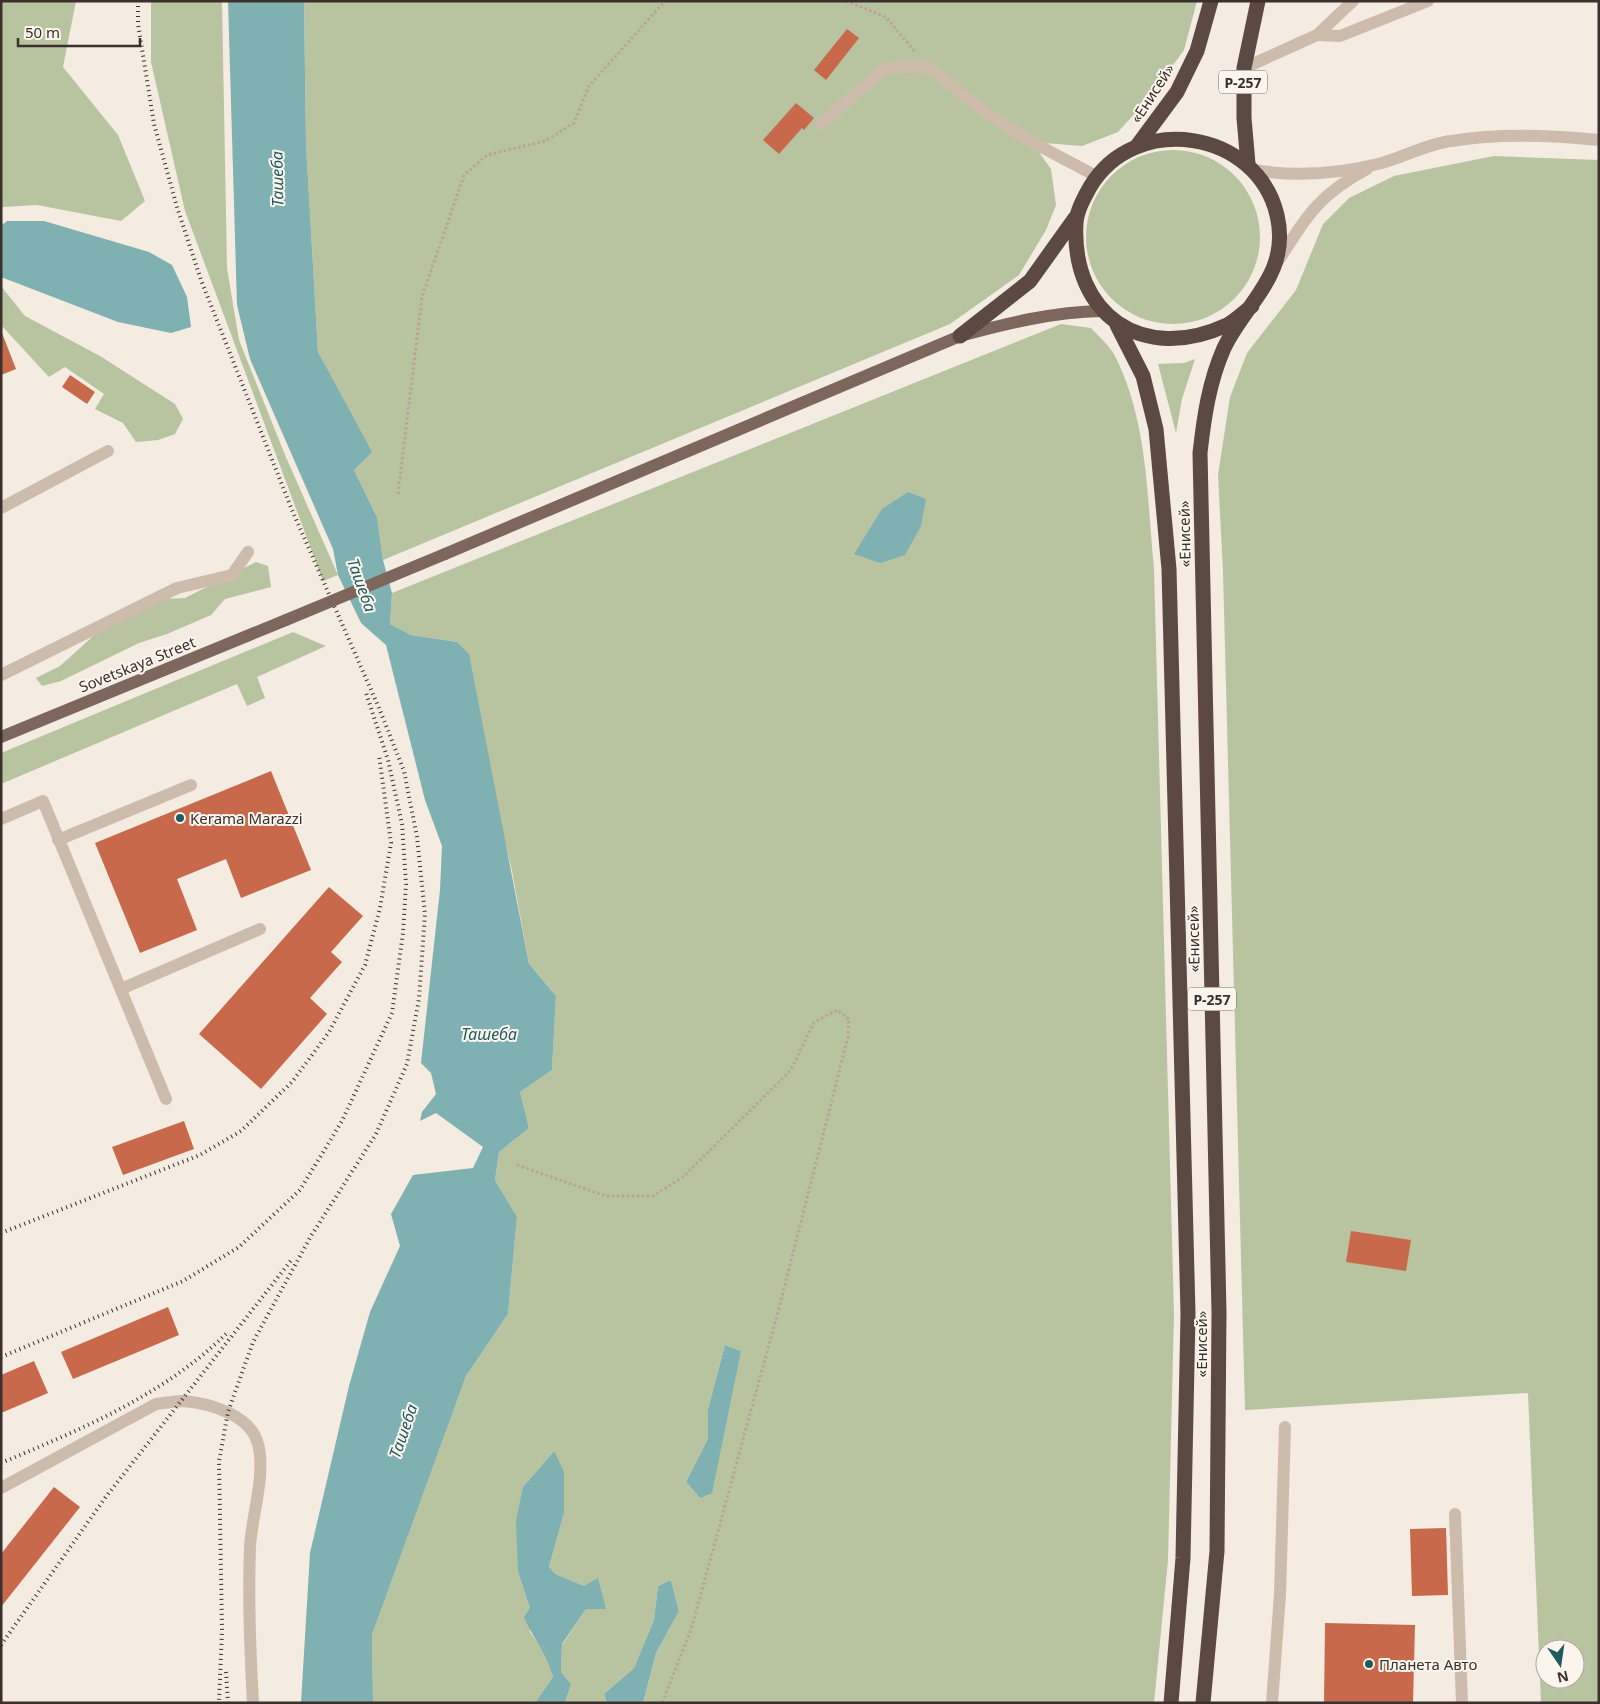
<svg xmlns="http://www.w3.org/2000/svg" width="1600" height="1704" font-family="'Noto Sans',sans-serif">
<rect width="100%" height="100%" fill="#f4ebe1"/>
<g fill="#b8c4a0" fill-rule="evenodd">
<polygon points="1,1 76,1 63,67 118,135 145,201 121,221 37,205 3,207 1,210"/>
<polygon points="151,1 222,1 227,268 239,340 285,455 338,575 323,581 185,211 151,62"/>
<polygon points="304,1 1197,1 1184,50 1153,93 1118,132 1082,146 1032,142 1051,169 1056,205 1046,230 1019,275 950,324 383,560 377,517 354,470 339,393 318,352 306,144"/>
<circle cx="1173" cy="237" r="87"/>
<path d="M1494,156L1599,160V1703H1541L1528,1393L1245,1410L1223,571L1218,475L1230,397L1247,353L1296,290L1323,224L1349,198L1394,176ZM1545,1649H1575V1679H1545Z"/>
<polygon points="1,286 25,316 100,356 175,404 183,419 175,434 158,440 136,442 123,423 95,409 104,394 65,367 49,377 1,325"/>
<path d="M1061,324L1091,328C1098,336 1110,346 1115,356C1148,421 1147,498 1154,569L1174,1315L1168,1560L1154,1703H643L656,1653L679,1611L671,1580L658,1586L654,1620L634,1668L604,1694L607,1703H565L571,1684L561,1672L562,1645L586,1609L606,1608L584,1586L554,1574L549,1567L564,1513L554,1451L523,1487L518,1572L530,1608V1632L549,1659L553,1677L535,1703H373L372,1635L466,1376L508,1314L517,1217L495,1180L499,1152L529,1128L520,1092L552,1070L556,996L529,964L512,871L457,642L411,635L390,624L392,593ZM725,1345L741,1351L700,1498L686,1482L708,1439V1409Z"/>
<polygon points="1195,359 1182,399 1176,433 1158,364 1184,363"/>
<polygon points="256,562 268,566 271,587 225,599 211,615 167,634 139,643 61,681 42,686 36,678 60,666 101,629 162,599 185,598"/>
<polygon points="293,632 326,646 257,677 265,698 247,706 237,684 1,784 1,753"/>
</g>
<g fill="#7fb0b2">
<polygon points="228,1 304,1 306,144 318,352 372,452 354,470 377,517 383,560 392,593 390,624 411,635 457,642 469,654 529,964 556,996 552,1070 520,1092 529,1128 499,1152 495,1180 517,1217 508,1314 466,1376 372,1635 373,1703 301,1703 310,1553 349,1386 370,1312 400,1246 391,1214 413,1175 473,1168 483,1147 436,1113 420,1121 422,1112 436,1094 431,1073 421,1063 440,890 442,846 425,800 386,645 361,623 338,575 333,549 250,359 237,305"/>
<polygon points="7,221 44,221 149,252 172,265 187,297 191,327 171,333 118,322 1,277 1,226"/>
<polygon points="908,492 926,499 921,526 905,555 880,563 854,554 882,509"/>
<polygon points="725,1345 741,1351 712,1493 700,1498 686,1482 708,1439 708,1409"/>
<path d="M554,1451L564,1472V1513L549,1567L555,1574L584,1586L598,1578L606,1609H586L562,1644L561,1672L571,1684L565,1703H535L553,1677C547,1653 533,1639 524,1617L530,1608L518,1572L516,1521L523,1487Z"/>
<polygon points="671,1580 679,1611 656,1653 643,1703 607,1703 604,1694 634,1668 654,1620 658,1586"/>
</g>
<g fill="#c8694b">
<polygon points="847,29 859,38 826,80 814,70"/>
<polygon points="796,103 814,118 804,130 802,128 779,154 763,140"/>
<polygon points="2,333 16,369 1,375 1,334"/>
<polygon points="70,375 95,392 87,404 62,387"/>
<polygon points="271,771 311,870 241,898 226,859 177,879 197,930 140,953 95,843"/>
<polygon points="329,887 363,916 331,952 342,962 310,998 327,1014 261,1089 199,1034"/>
<polygon points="184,1121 194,1149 123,1175 112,1147"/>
<polygon points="1351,1231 1411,1240 1406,1271 1346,1262"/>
<polygon points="168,1307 179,1335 73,1379 61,1352"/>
<polygon points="34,1361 48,1393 1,1413 1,1375"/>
<polygon points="54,1487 80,1507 1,1607 1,1554"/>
<polygon points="1446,1528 1448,1595 1412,1596 1410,1529"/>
<polygon points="1325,1623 1415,1625 1413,1703 1324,1703"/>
</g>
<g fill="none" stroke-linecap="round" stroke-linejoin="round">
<g stroke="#b9a596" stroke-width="3" stroke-dasharray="2.5 2.5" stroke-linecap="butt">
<polyline points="846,1 886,17 915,52"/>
<polyline points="398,494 422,297 464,175 487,155 545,141 574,123 589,86 665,1"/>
<polyline points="517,1165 606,1196 653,1196 683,1177 791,1070 814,1022 837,1010 849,1019 848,1037 779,1308 691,1630 662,1703"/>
</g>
<g stroke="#cdbbac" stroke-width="12">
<polyline points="1317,35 1340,36 1428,1"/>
<polyline points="1244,68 1317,35 1353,1"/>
<polyline points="821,124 885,68 927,66 989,115 1032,142 1096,176"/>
<path d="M1254,170C1296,177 1337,174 1378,164C1402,158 1426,144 1451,141C1499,133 1550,135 1599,140"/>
<path d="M1277,263C1306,217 1318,195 1367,169"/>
<polyline points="1,508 108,451"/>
<polyline points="1,675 177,588 232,575 248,552"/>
<polyline points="1,819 43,801 166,1099"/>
<polyline points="58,840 191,785"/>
<polyline points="121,989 260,929"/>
<path d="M1,1488L156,1404C165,1403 175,1401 183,1401C209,1403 251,1415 258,1444C266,1474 252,1515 250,1546C248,1599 250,1650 253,1703"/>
<polyline points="1455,1514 1462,1703"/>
<polyline points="1272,1703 1280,1594 1285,1427"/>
</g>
<g stroke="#7d675c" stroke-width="12">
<path d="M445,554L960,336C1008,323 1053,312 1102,311"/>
<polyline points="1,737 286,620"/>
</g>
<g stroke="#5c4a42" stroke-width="15">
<polyline points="1137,146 1177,92 1197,51 1211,1"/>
<polyline points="1248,164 1244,118 1244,68 1258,1"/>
<polyline points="1117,325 1143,376 1156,429 1169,569 1188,1314 1183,1558 1171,1703"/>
<polyline points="960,336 1030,281 1075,218"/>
<path d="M1203,1703L1217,1551L1219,1313L1200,453C1204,417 1209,382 1224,348C1246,302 1291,274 1277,215C1257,130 1135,111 1090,187C1084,198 1077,210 1076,223C1071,315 1143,364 1227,325C1236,320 1244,312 1252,306"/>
</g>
<g stroke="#3b302b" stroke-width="4" stroke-dasharray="1 4" stroke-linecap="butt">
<polyline points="138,1 138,24 154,124 177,207 201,280 292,510 379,708 404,771 417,837 425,914 419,999 407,1064 376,1134 311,1236 253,1342 228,1412 219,1461 222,1630 219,1703"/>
<polyline points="1,1233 200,1155 241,1131 292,1082 329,1032 365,965 380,908 391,843 379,755"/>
<polyline points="1,1357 183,1281 239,1247 300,1190 342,1121 392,1013 403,933 406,884 402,824 388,760 366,693"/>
<path d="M1,1463C82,1429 164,1395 227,1333"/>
<polyline points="1,1645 105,1498 293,1258"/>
<polyline points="226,1672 228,1703"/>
</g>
<polyline stroke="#7d675c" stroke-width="12" points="286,620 445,554"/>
</g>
<g fill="#1f5a5e" stroke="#fbf5ee" stroke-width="2">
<circle cx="180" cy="818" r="5"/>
<circle cx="1369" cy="1664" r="5"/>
</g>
<g text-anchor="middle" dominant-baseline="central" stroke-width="4" stroke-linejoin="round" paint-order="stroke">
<g fill="#fbf5ee" stroke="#756b66" stroke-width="1">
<rect x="1219" y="70.5" width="48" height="23" rx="4"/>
<rect x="1188" y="987.5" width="48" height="23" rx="4"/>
</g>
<g font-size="14" font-weight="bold" fill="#3b302b">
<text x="1243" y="82">Р-257</text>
<text x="1212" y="999">Р-257</text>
</g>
<g font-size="15" fill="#3b302b" stroke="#fbf5ee">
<text transform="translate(1152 93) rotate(-57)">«Енисей»</text>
<text transform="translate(1184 534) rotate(-91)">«Енисей»</text>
<text transform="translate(137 664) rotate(-22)">Sovetskaya Street</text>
<text transform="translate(1193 939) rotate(-91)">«Енисей»</text>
<text transform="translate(1201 1344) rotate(-90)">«Енисей»</text>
</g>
<g font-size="15" fill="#3b302b" stroke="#fbf5ee" text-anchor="start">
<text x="190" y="818">Kerama Marazzi</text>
<text x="1379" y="1664">Планета Авто</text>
</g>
<g font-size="16" font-style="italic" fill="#1f5a5e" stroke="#fbf5ee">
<text transform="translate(277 179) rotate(-91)">Ташеба</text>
<text transform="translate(362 585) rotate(70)">Ташеба</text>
<text x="489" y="1034">Ташеба</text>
<text transform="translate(403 1431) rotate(-71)">Ташеба</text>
</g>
</g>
<rect width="1600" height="1704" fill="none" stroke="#3b302b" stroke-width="5"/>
<g transform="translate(1560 1664) rotate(167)"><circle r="24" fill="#fbf5ee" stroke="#aea6a0"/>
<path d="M0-4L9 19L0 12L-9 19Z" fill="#1f5a5e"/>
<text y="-8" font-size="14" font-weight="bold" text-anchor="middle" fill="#3b302b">N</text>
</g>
<path d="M18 38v8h122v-8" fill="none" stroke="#3b302b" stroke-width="2.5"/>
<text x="25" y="38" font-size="15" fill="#3b302b" stroke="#fbf5ee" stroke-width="4" paint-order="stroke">50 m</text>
</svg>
